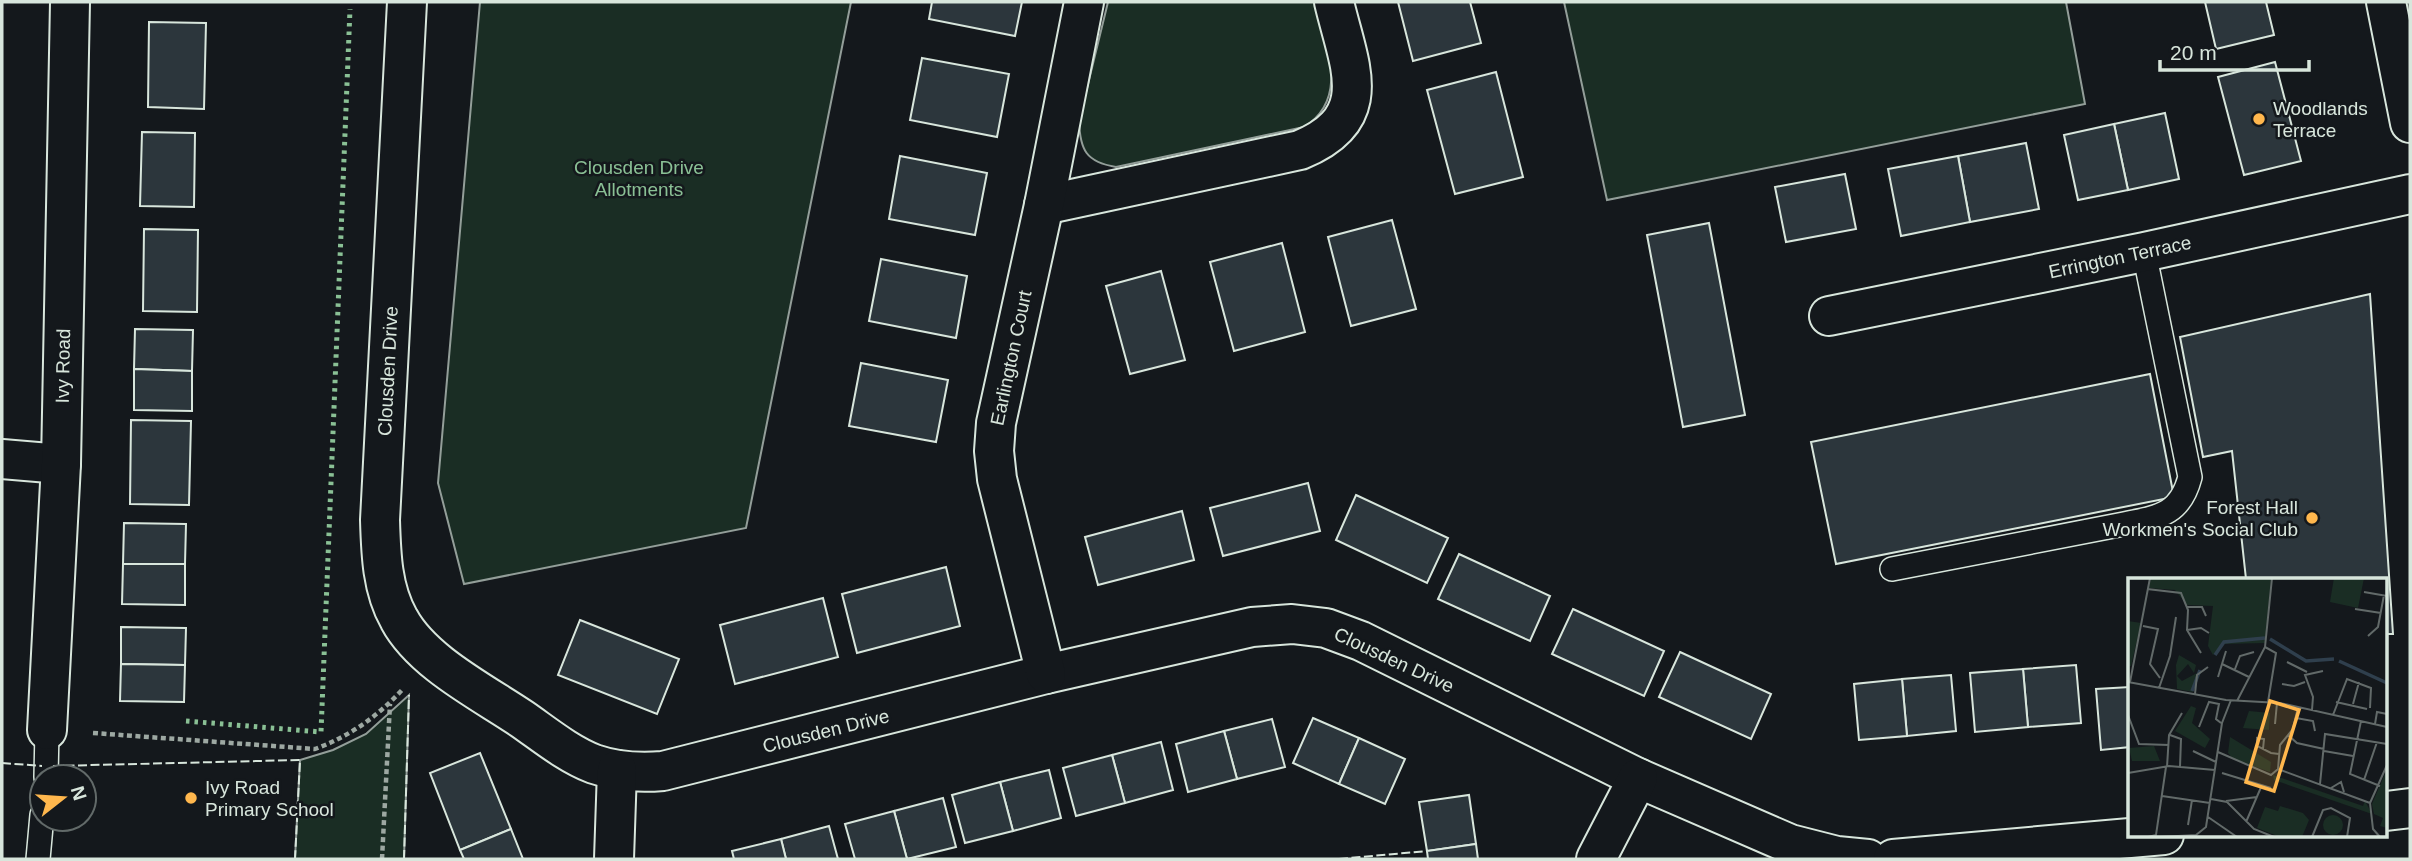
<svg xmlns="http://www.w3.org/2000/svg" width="2412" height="861" font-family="Helvetica,sans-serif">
<rect width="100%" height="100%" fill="#14181c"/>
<g fill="#1a2d24" stroke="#939e99" stroke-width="2">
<polygon points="480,2 851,2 746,528 464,584 438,483"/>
<path d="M1108,2H1317C1326,45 1350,99 1304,127L1116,167C1086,162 1080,150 1079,121Z"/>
<polygon points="1564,2 2066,2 2085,104 1607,200"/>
<polygon points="409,695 404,859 295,859 300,760 333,750 366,734"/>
</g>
<g fill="#2c363c" stroke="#d8e6dc" stroke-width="2">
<polygon points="932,2 1022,2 1015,36 929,19"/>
<polygon points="1398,2 1470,2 1481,43 1413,61"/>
<polygon points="2205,2 2266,2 2274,35 2216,49"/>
<polygon points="149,22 206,23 204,109 148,107"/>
<polygon points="922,58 1009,74 997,137 910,120"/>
<polygon points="2275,62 2301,161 2244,175 2218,77"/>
<polygon points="1496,72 1523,177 1455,194 1427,90"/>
<polygon points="2165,113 2179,179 2128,190 2114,124"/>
<polygon points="2114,124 2128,190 2078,200 2064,135"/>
<polygon points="142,132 195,133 194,207 140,206"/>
<polygon points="2026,143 2039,209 1970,222 1958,156"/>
<polygon points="900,156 987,173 975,235 889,219"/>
<polygon points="1958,156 1970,222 1901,236 1888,169"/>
<polygon points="1845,174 1856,229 1786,242 1775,187"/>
<polygon points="1392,220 1416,309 1351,326 1328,237"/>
<polygon points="1709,223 1745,415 1683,427 1647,235"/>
<polygon points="144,229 198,230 197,312 143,311"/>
<polygon points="1282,243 1305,332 1234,351 1210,262"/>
<polygon points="881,259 967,276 956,338 869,321"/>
<polygon points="1161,271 1185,360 1130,374 1106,286"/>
<polygon points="2370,294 2393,634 2386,634 2386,579 2246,579 2232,451 2203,457 2180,337"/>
<polygon points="135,329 193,330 192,371 134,369"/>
<polygon points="861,363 948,380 936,442 849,426"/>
<polygon points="134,369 192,371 192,411 134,410"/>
<polygon points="2150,374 2174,497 1836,564 1811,442"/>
<polygon points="131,420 191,421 189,505 130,504"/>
<polygon points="1308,483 1320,531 1223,556 1210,508"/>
<polygon points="1356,495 1448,538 1427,583 1336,540"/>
<polygon points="1182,511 1194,560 1098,585 1085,537"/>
<polygon points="124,523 186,524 185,564 123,564"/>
<polygon points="1459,554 1550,596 1530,641 1438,599"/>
<polygon points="123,564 185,564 185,605 122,604"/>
<polygon points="946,567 960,626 857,653 842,594"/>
<polygon points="823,598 838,657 735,684 720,625"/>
<polygon points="1573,609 1664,651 1644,696 1552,654"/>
<polygon points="580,620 679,659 657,714 558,675"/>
<polygon points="121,627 186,628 185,665 121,664"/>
<polygon points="1680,652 1771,694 1751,739 1659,697"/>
<polygon points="121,664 185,665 184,702 120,701"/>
<polygon points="2076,665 2081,723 2028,727 2023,669"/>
<polygon points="2023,669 2028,727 1975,732 1970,673"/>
<polygon points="1951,675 1956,731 1907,736 1902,679"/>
<polygon points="1902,679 1907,736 1859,740 1854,684"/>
<polygon points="2130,687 2130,747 2101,750 2096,689"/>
<polygon points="1313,718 1359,738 1339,784 1293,763"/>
<polygon points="1272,719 1285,767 1237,779 1224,731"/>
<polygon points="1224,731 1237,779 1188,792 1176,744"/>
<polygon points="1359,738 1405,759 1385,804 1339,784"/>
<polygon points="1161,742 1173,790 1125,803 1112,755"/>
<polygon points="480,753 511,829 460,850 430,773"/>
<polygon points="1112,755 1125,803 1076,816 1063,768"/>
<polygon points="1049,770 1061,818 1013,831 1000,782"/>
<polygon points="1000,782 1013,831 965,843 952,795"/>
<polygon points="1469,795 1476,844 1427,851 1419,802"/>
<polygon points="943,798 956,847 907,859 894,811"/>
<polygon points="894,811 907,859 855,859 845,824"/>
<polygon points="829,826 838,859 786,859 781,839"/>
<polygon points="511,829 523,859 464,859 460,850"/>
<polygon points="781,839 786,859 734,859 732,851"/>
<polygon points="1476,844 1478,859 1428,859 1427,851"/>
</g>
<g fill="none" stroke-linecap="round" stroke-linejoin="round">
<g stroke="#d8e6dc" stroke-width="26">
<g id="lane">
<path d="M1892,569L2124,524C2159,517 2180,515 2190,477L2144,252"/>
<polyline points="46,777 47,730"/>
<polyline points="38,859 42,815"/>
</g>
</g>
<g stroke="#d8e6dc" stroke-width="42">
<g id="street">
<path d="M407,2L380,520C381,554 382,589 399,619C422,662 482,692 522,719C545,735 568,754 594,764C617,772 639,773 663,771L1046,674L1252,627L1292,624L1326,628L1361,641L1638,778L1790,844L1837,856L1868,859"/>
<path d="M1044,205L1300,150C1378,118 1349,66 1334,2"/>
<polyline points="1829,316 2144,252 2410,194"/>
<polyline points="2,459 61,464"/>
<polyline points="1046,674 997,479 994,451 996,423 1044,205 1084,2"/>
<polyline points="47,730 61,464 70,2"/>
<polyline points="2386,811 2410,808"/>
<polyline points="614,859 617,770"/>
<polyline points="1596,859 1638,778"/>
<polyline points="1893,859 2164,835"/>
</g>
</g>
<g stroke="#d8e6dc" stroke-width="42">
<polyline id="secondary" points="2386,2 2410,123"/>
</g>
<g stroke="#9da8a2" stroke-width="4.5" stroke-dasharray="5 3.5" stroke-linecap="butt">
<path d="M93,733L315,749C350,736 377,717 403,689"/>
<polyline points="382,859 390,704"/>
</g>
<use href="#lane" stroke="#14181c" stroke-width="23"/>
<use href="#street" stroke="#14181c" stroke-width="38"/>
<use href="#secondary" stroke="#14181c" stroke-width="38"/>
<polyline stroke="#8ac095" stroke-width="5" stroke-dasharray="3.5 5" stroke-linecap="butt" points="186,721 321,732 350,9"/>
<g stroke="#d8e6dc" stroke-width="2" stroke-dasharray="9 3.5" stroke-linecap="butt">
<polyline points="2,763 42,766"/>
<polyline points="53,766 300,760 295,859"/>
<polyline points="404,859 409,695"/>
<polyline points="1339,859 1427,851"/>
</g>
</g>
<g fill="#ffb74d" stroke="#14181c" stroke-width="2.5">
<circle cx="2259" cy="119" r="7"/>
<circle cx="2312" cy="518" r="7"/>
<circle cx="191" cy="798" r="7"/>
</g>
<g text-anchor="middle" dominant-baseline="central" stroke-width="5" stroke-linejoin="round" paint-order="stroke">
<g font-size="19" fill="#d8e6dc" stroke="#14181c" text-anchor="start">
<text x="2273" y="108">Woodlands<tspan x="2273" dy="22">Terrace</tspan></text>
<text x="2298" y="507" text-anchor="end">Forest Hall<tspan x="2298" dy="22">Workmen's Social Club</tspan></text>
<text x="205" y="787">Ivy Road<tspan x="205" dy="22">Primary School</tspan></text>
</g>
<g font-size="19" fill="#8ac095" stroke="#14181c">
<text x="639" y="167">Clousden Drive<tspan x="639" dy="22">Allotments</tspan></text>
</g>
<g font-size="19" fill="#d8e6dc" stroke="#14181c">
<text transform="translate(2120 257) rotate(-12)">Errington Terrace</text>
<text transform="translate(1011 358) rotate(-78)">Earlington Court</text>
<text transform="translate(63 366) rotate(-89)">Ivy Road</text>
<text transform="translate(388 371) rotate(-87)">Clousden Drive</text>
<text transform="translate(1394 660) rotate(25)">Clousden Drive</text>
<text transform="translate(826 731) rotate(-14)">Clousden Drive</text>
</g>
</g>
<g transform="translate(2128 578)">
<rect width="259" height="259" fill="#14181c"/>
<path d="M23,0L143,1L137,65L95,66L85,77L80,68L85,28L59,27L47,12L21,10ZM206,0H236L230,30L202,24ZM0,43L13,45L3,88H0ZM51,77L68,87L66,95L60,86L49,98L54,103L69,95L65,114L49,111L48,87ZM63,128L68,130L64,145L82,161L77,170L47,153ZM121,133L142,135L141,152L115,150ZM102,159L143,184L142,194L105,181L100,175ZM26,168L32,183H4L1,170ZM259,191V250L252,248L255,240L246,236L244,226ZM145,197L235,228L237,223L244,236L146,202ZM152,228L175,235L181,242L174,259H152L129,250L137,229L150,233ZM195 247a10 10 0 1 1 20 0a10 10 0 1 1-20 0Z" fill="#1a2d24"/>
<path fill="none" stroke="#2f3f4d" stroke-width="3.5" d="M142,61L178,83L206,81M87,77L96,64L137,60M211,83L259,105M64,113L72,92"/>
<path fill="none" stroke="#626a69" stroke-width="2" d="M19,11L53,15L60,32L59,52L73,75M236,14L259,18M59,29H74L78,38M227,31L253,35M15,48L30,51L22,86L32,100M59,52L73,50L81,55M240,58L250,49L256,17M137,69L148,75L140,124M159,84L179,94M94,86L121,99M107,91L112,78L126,74M90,99L98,73M0,104L98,122L152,125L259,149M2,104L22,0M154,106L166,108L177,104M31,110L42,78L48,39M67,116L69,97L80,89M109,123L137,69L144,0M208,124L239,131M225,126L231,104M184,132L185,119L177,97L195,93M0,137L11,166L41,167M205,137L219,101L243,110L242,130M168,140L185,143L187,153M233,143L222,196L252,208M147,146L149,125M247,146L249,134L259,136M71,149L81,124L91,126L88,141L93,145M42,157L53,161L52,189M160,157L169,165L196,171M135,171L136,161L129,160V168L143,175L151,176M65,173L88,184M196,173L225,178M90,174L143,197L150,191L152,167L165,151L170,129M39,189L41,157L54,135M150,191L242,225M0,195L41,188L87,192M94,195L143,210M236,202L249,164M192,206L197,156L259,166M203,210L213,204L216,214M34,218L82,225M83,221L99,224L126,251L146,259M98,223L129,219M242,225L259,187M242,225L245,251L252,259M80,239L109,259M118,244L134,207M60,247L64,222M20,259L28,257L38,189M32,259L68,257L78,249L94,145L103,122M184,259L195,232L203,230L222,240L219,259"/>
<path fill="#ffb74d" fill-opacity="0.15" stroke="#ffb74d" stroke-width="3.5" d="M142,123L171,132L146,213L118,204Z"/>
<rect width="259" height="259" fill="none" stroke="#d8e6dc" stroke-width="3.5"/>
</g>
<rect width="2412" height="861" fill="none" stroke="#d8e6dc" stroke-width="7"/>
<g transform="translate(63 798) rotate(73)"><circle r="33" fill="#14181c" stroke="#626a69" stroke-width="2"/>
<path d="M0-5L12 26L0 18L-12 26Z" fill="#ffb74d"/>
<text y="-10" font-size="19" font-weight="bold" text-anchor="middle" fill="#d8e6dc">N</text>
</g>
<path d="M2160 60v10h149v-10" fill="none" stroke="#d8e6dc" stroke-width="3.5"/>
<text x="2170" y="60" font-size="21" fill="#d8e6dc" stroke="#14181c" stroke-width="5" paint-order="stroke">20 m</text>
</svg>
